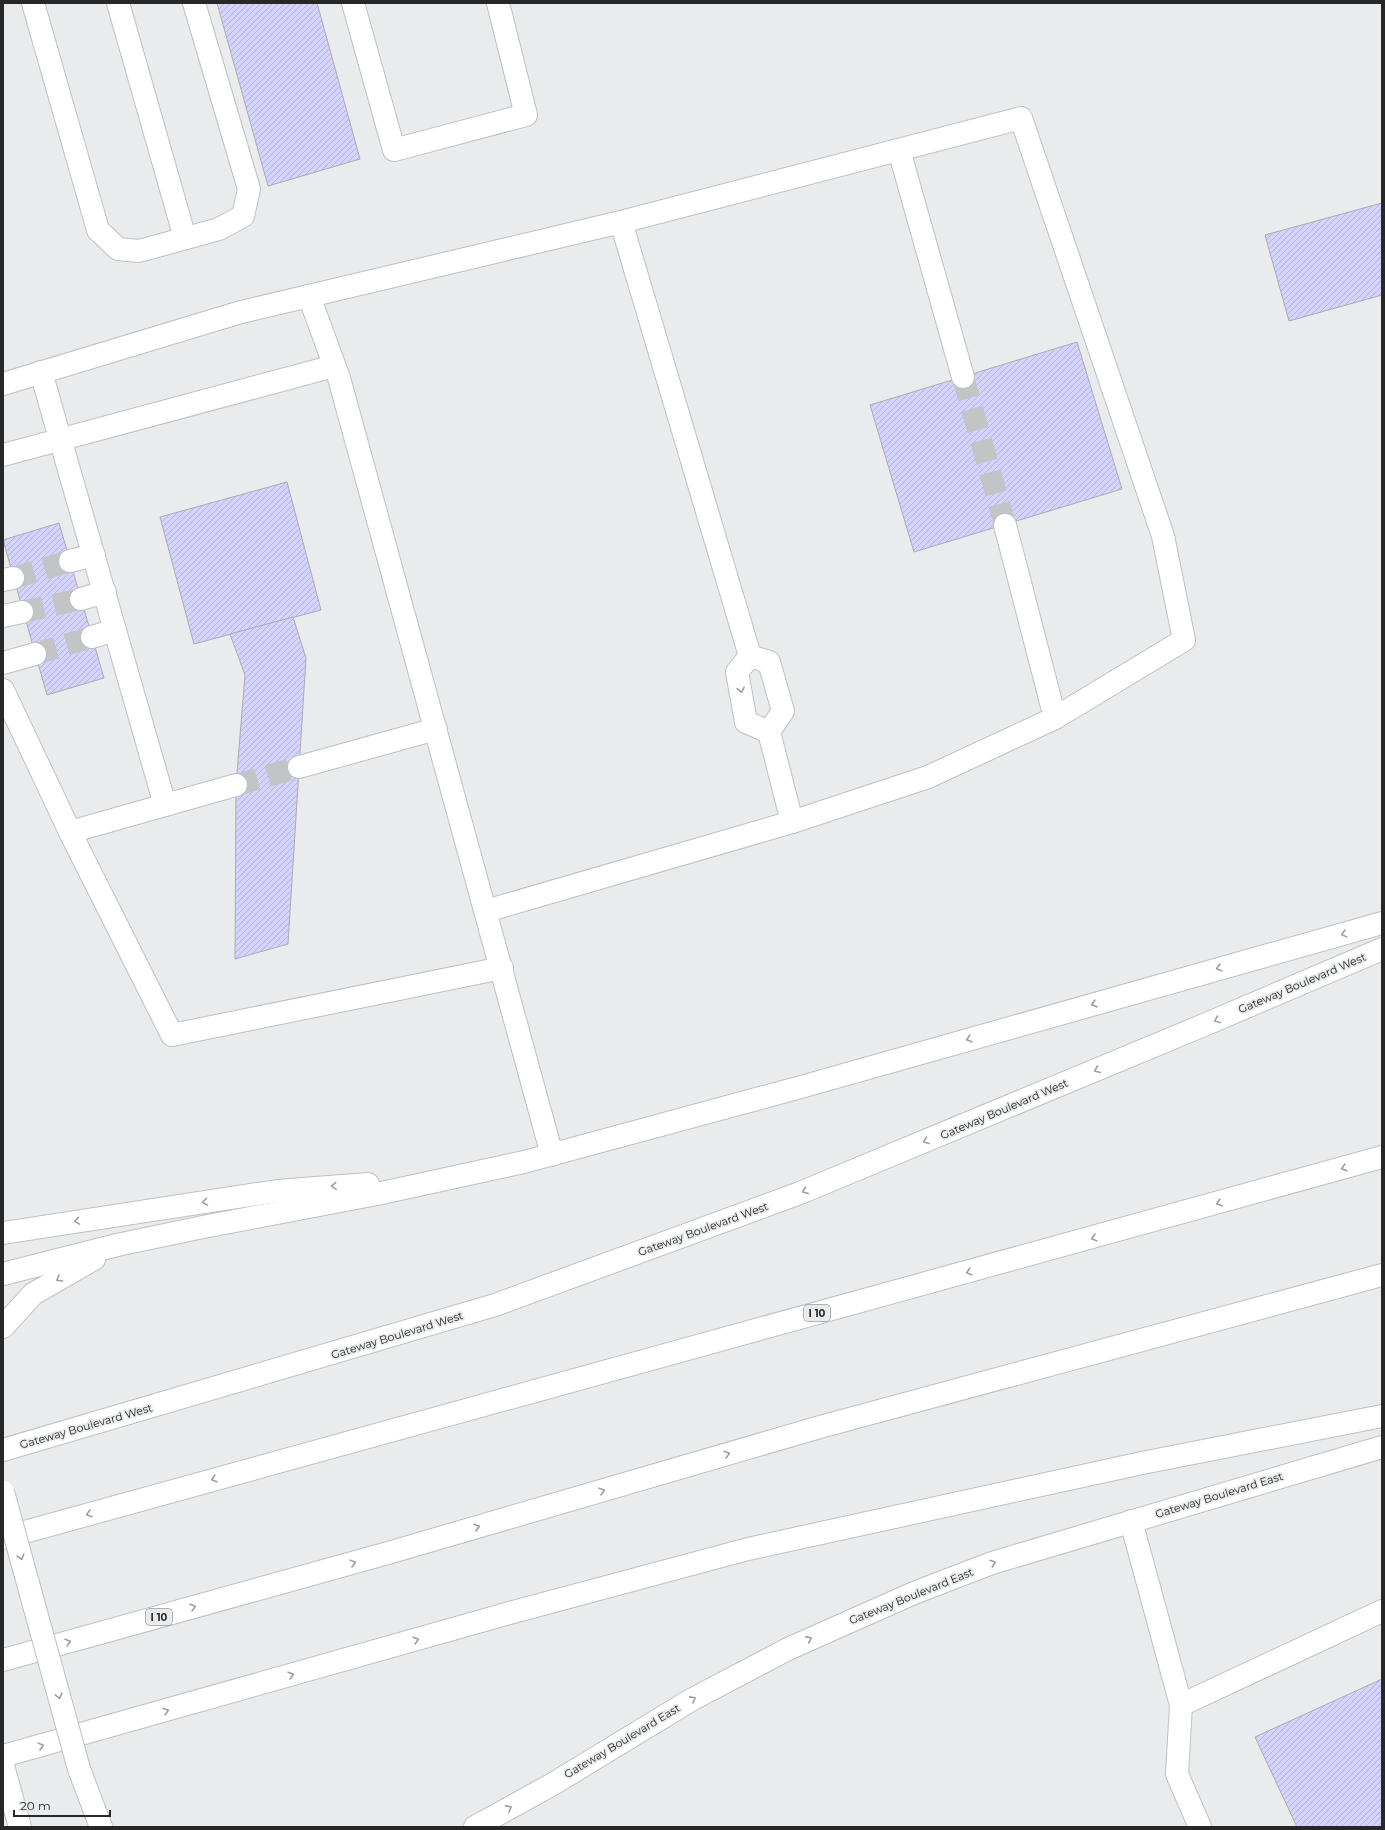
<svg xmlns="http://www.w3.org/2000/svg" width="1385" height="1830" font-family="Montserrat,sans-serif">
<defs>
<pattern id="building-hatch" width="6" height="6" patternUnits="userSpaceOnUse"><rect width="6" height="6" fill="#d4d2fe"/><path d="M-1 1l2-2M0 6l6-6M5 7l2-2" fill="none" stroke="#b6b4da"/></pattern>
</defs>
<rect width="100%" height="100%" fill="#e9ebed"/>
<g fill="url(#building-hatch)" stroke="#acacae">
<polygon points="217,3 317,3 360,159 268,186"/>
<polygon points="1382,203 1382,295 1289,321 1265,235"/>
<polygon points="1077,342 1122,489 914,552 870,405"/>
<polygon points="287,482 321,610 194,644 160,517"/>
<polygon points="59,523 104,678 47,695 3,540"/>
<polygon points="293,617 306,658 288,944 235,959 236,785 245,675 230,634"/>
<polygon points="1382,1679 1382,1827 1297,1827 1255,1737"/>
</g>
<g fill="none" stroke-linecap="round" stroke-linejoin="round">
<g stroke="#c2c4c6" stroke-width="22" stroke-dasharray="22 11" stroke-linecap="butt">
<polyline points="963,377 1005,525"/>
<polyline points="13,578 70,561"/>
<polyline points="22,612 81,599"/>
<polyline points="35,654 92,637"/>
<polyline points="236,785 299,767"/>
</g>
<g stroke="#bec0c1" stroke-width="24">
<g id="minor">
<polyline points="33,3 98,230 118,249 139,251 219,229 243,216 249,189 194,3"/>
<polyline points="118,3 185,238"/>
<polyline points="353,3 394,150 526,115 498,3"/>
<polyline points="899,150 963,377"/>
<polyline points="621,222 750,656"/>
<polyline points="309,296 621,222 1021,118 1163,536 1184,640 1055,718 928,777 792,822 486,911"/>
<polyline points="41,372 165,805"/>
<polyline points="3,384 241,312 309,296 339,378 552,1155"/>
<polyline points="3,455 334,366"/>
<polyline points="1005,525 1055,718"/>
<polyline points="70,561 94,555"/>
<polyline points="3,580 13,578"/>
<polyline points="81,599 105,592"/>
<polyline points="3,616 22,612"/>
<polyline points="92,637 115,630"/>
<polyline points="750,656 769,662 783,711 769,732 792,822"/>
<polyline points="750,656 737,672 746,722 769,732"/>
<polyline points="3,663 35,654"/>
<polyline points="3,690 70,832 172,1035 502,968"/>
<polyline points="299,767 436,729"/>
<polyline points="70,832 236,785"/>
<polyline points="1131,1521 1181,1705 1382,1611"/>
<polyline points="1181,1705 1177,1774 1200,1827"/>
</g>
</g>
<g stroke="#bec0c1" stroke-width="24">
<g id="major">
<polyline points="3,1233 277,1191 368,1184"/>
<polyline points="3,1274 117,1245 203,1227 377,1194 524,1162 801,1087 1382,923"/>
<polyline points="3,1327 33,1294 94,1259"/>
<polyline points="3,1450 495,1305 800,1193 1204,1025 1382,949"/>
<polyline points="3,1756 506,1614 748,1549 1142,1463 1382,1416"/>
<polyline points="3,1766 20,1827"/>
<polyline points="79,1769 101,1827"/>
<polyline points="475,1827 553,1784 691,1700 788,1649 914,1593 992,1563 1382,1447"/>
</g>
</g>
<g stroke="#bec0c1" stroke-width="24">
<g id="highway">
<polyline points="3,1538 1382,1157"/>
<polyline points="3,1660 388,1553 820,1427 1382,1275"/>
</g>
</g>
<use href="#minor" stroke="#fff" stroke-width="22"/>
<use href="#major" stroke="#fff" stroke-width="22"/>
<use href="#highway" stroke="#fff" stroke-width="22"/>
<g stroke="#bec0c1" stroke-width="24" stroke-linecap="butt">
<polyline id="major-bridge" points="3,1492 79,1769"/>
</g>
<use href="#major-bridge" stroke="#fff" stroke-width="22"/>
</g>
<defs><path id="oneway-chevron" d="M-2-3.5L2.5 0L-2 3.5" fill="none" stroke-width="1.6" stroke-linecap="round" stroke-linejoin="round"/></defs>
<g stroke="#9e9e9e">
<use href="#oneway-chevron" transform="translate(741 690) rotate(80)"/>
<use href="#oneway-chevron" transform="translate(1344 934) rotate(165)"/>
<use href="#oneway-chevron" transform="translate(1219 968) rotate(165)"/>
<use href="#oneway-chevron" transform="translate(1094 1004) rotate(164)"/>
<use href="#oneway-chevron" transform="translate(1217 1020) rotate(157)"/>
<use href="#oneway-chevron" transform="translate(969 1039) rotate(164)"/>
<use href="#oneway-chevron" transform="translate(1097 1070) rotate(157)"/>
<use href="#oneway-chevron" transform="translate(926 1141) rotate(157)"/>
<use href="#oneway-chevron" transform="translate(1344 1168) rotate(164)"/>
<use href="#oneway-chevron" transform="translate(334 1186) rotate(176)"/>
<use href="#oneway-chevron" transform="translate(805 1191) rotate(158)"/>
<use href="#oneway-chevron" transform="translate(205 1202) rotate(171)"/>
<use href="#oneway-chevron" transform="translate(1219 1203) rotate(164)"/>
<use href="#oneway-chevron" transform="translate(77 1221) rotate(171)"/>
<use href="#oneway-chevron" transform="translate(1094 1238) rotate(165)"/>
<use href="#oneway-chevron" transform="translate(969 1272) rotate(165)"/>
<use href="#oneway-chevron" transform="translate(59 1279) rotate(150)"/>
<use href="#oneway-chevron" transform="translate(727 1454) rotate(-16)"/>
<use href="#oneway-chevron" transform="translate(214 1479) rotate(164)"/>
<use href="#oneway-chevron" transform="translate(602 1491) rotate(-16)"/>
<use href="#oneway-chevron" transform="translate(89 1514) rotate(164)"/>
<use href="#oneway-chevron" transform="translate(477 1527) rotate(-16)"/>
<use href="#oneway-chevron" transform="translate(21 1557) rotate(75)"/>
<use href="#oneway-chevron" transform="translate(353 1563) rotate(-15)"/>
<use href="#oneway-chevron" transform="translate(993 1563) rotate(-18)"/>
<use href="#oneway-chevron" transform="translate(193 1607) rotate(-16)"/>
<use href="#oneway-chevron" transform="translate(809 1639) rotate(-24)"/>
<use href="#oneway-chevron" transform="translate(416 1640) rotate(-16)"/>
<use href="#oneway-chevron" transform="translate(68 1642) rotate(-16)"/>
<use href="#oneway-chevron" transform="translate(291 1675) rotate(-16)"/>
<use href="#oneway-chevron" transform="translate(59 1696) rotate(75)"/>
<use href="#oneway-chevron" transform="translate(693 1699) rotate(-29)"/>
<use href="#oneway-chevron" transform="translate(166 1711) rotate(-16)"/>
<use href="#oneway-chevron" transform="translate(41 1746) rotate(-15)"/>
<use href="#oneway-chevron" transform="translate(509 1808) rotate(-29)"/>
</g>
<g text-anchor="middle" dominant-baseline="central" stroke-width="3.5" stroke-linejoin="round" paint-order="stroke">
<g fill="#e9ebed" stroke="#616263" stroke-width="1">
<rect x="804" y="1305" width="26" height="16" rx="3"/>
<rect x="146" y="1609" width="26" height="16" rx="3"/>
</g>
<g font-size="10" font-weight="bold" fill="#272728">
<text x="817" y="1313">I 10</text>
<text x="159" y="1617">I 10</text>
</g>
<g font-size="11" fill="#272728" stroke="#e9ebed">
<text transform="translate(1302 983) rotate(-23)">Gateway Boulevard West</text>
<text transform="translate(1004 1109) rotate(-23)">Gateway Boulevard West</text>
<text transform="translate(703 1229) rotate(-20)">Gateway Boulevard West</text>
<text transform="translate(397 1335) rotate(-17)">Gateway Boulevard West</text>
<text transform="translate(86 1426) rotate(-16)">Gateway Boulevard West</text>
<text transform="translate(1219 1495) rotate(-17)">Gateway Boulevard East</text>
<text transform="translate(911 1596) rotate(-22)">Gateway Boulevard East</text>
<text transform="translate(622 1741) rotate(-31)">Gateway Boulevard East</text>
</g>
</g>
<rect width="1385" height="1830" fill="none" stroke="#272728" stroke-width="8"/>
<path d="M14 1810v6h96v-6" fill="none" stroke="#272728" stroke-width="2"/>
<text x="20" y="1810" font-size="12" fill="#272728" stroke="#e9ebed" stroke-width="3" paint-order="stroke">20 m</text>
</svg>
